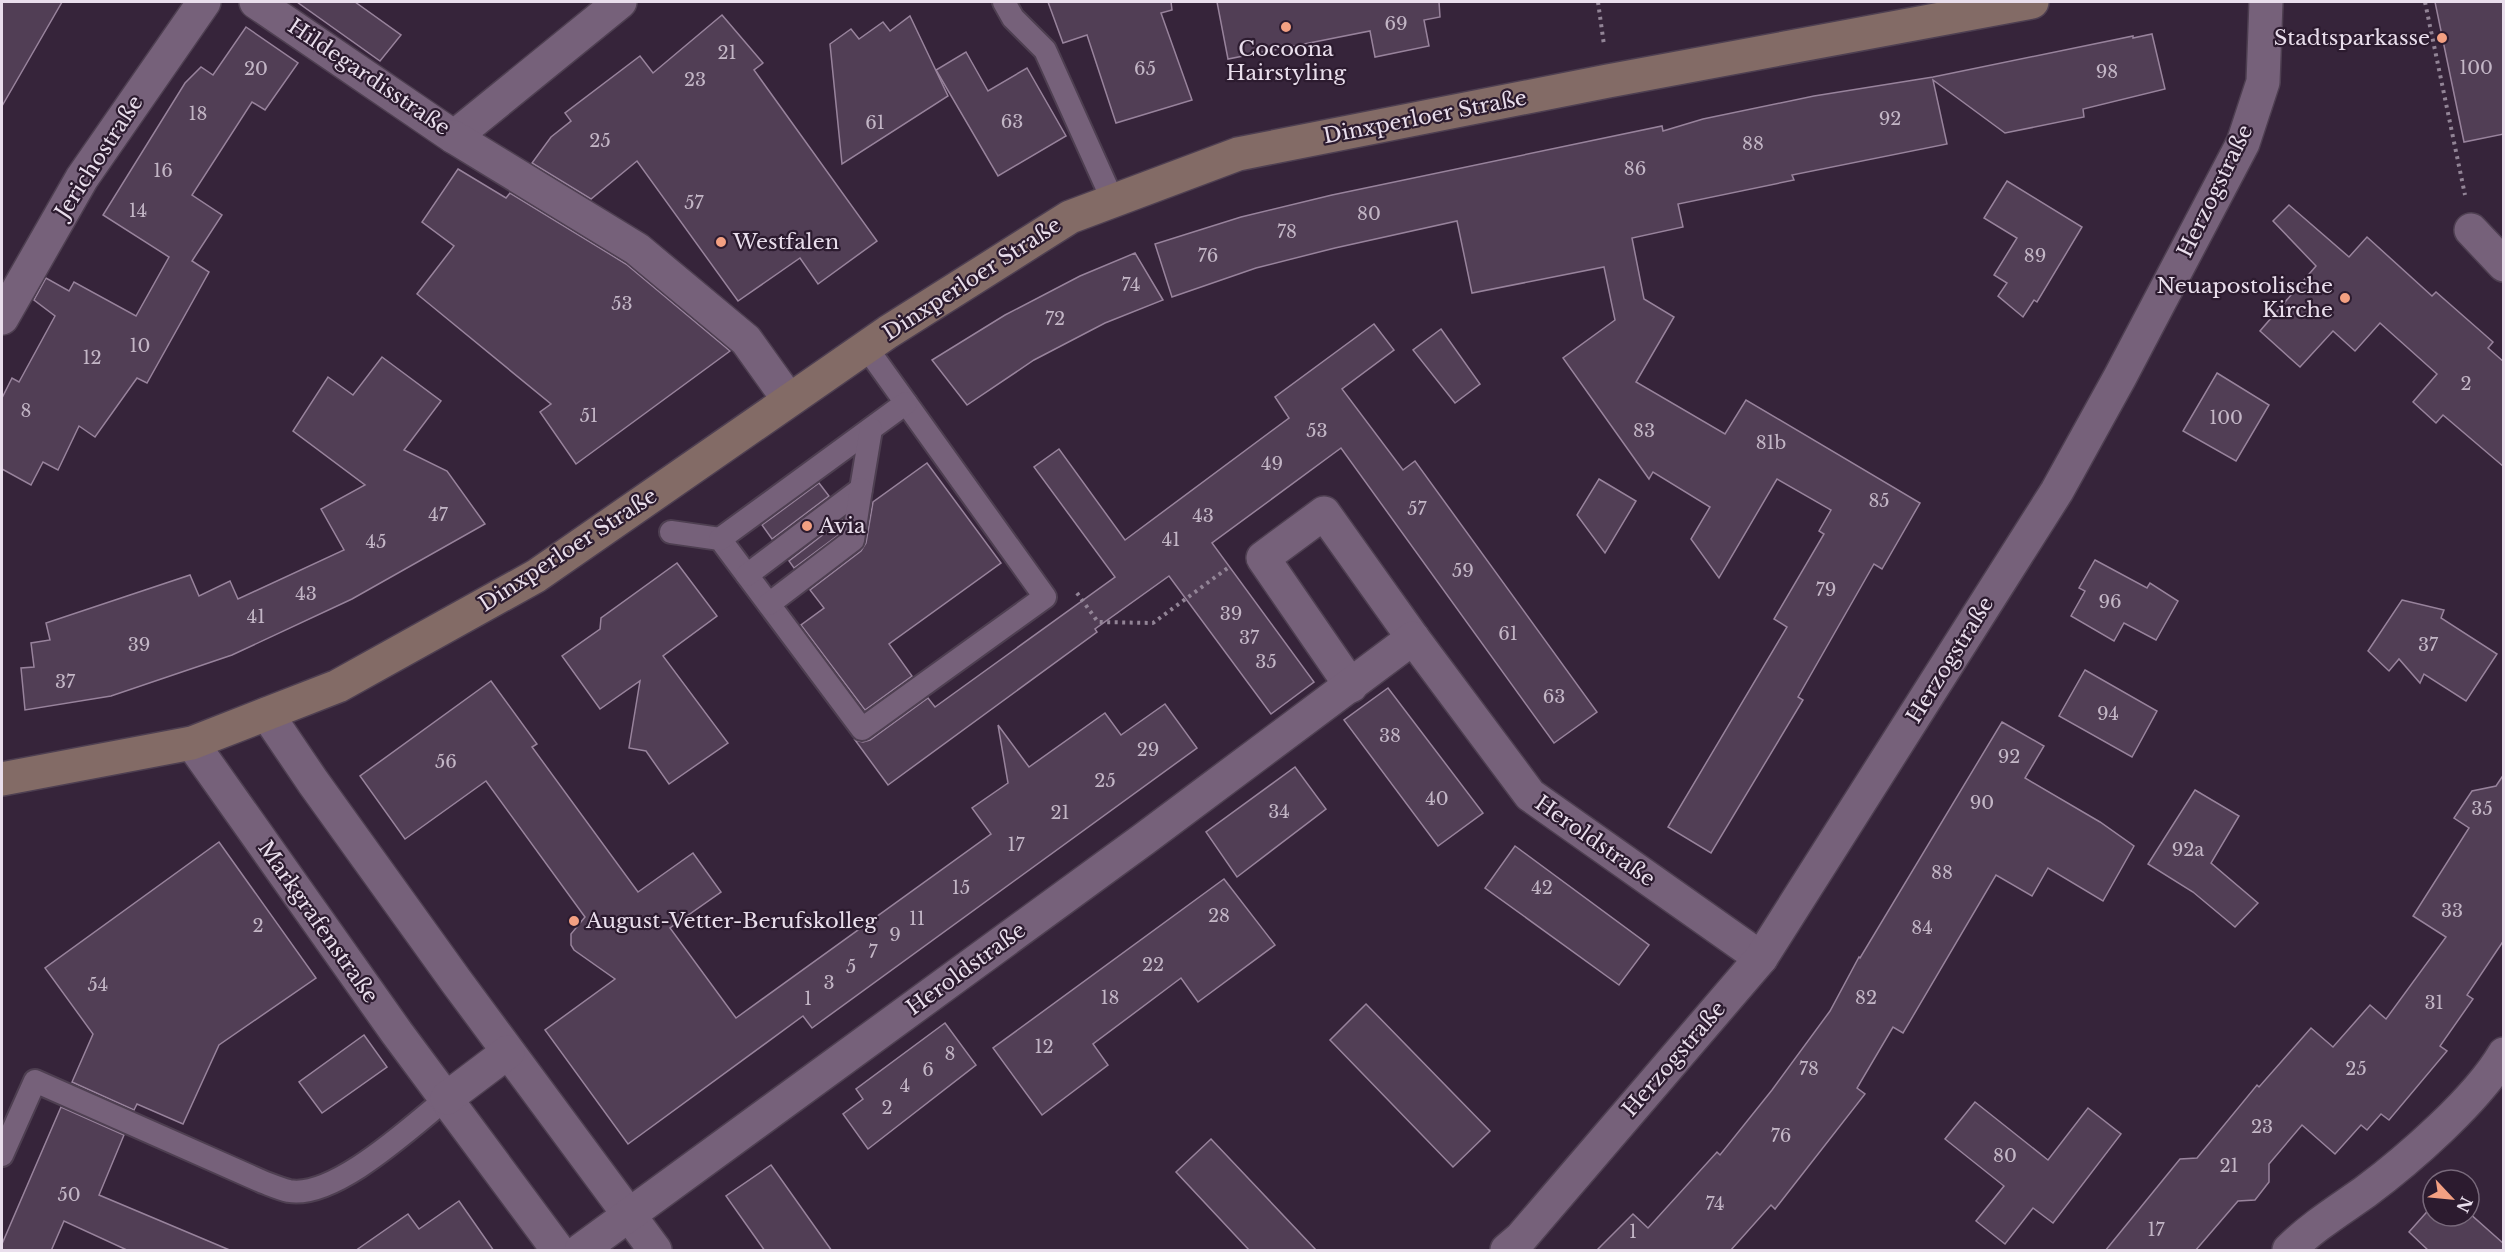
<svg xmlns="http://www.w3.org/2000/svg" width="2505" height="1252" font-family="'Libre Baskerville',serif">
<rect width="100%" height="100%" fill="#36243a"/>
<g fill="#513e55" stroke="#98839c" stroke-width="1.5">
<polygon points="2,2 62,2 2,106"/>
<polygon points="297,2 355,2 401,35 380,61"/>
<polygon points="1048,2 1171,2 1172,10 1161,13 1192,100 1116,123 1087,35 1063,43"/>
<polygon points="1217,2 1439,2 1440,17 1424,20 1429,46 1375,57 1370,31 1228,59"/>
<polygon points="2435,2 2504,2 2504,134 2464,142"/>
<polygon points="722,15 763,63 754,70 877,241 818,284 800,258 738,301 637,161 591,199 532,163 551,137 571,121 565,113 640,56 653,73"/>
<polygon points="910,16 948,96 842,164 830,44 851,29 859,39 883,22 890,31"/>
<polygon points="246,27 298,63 265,110 252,102 192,195 222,215 192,261 209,272 147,383 137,378 95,437 79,426 58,470 43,462 31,485 2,469 2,398 12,378 19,382 55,316 34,300 46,278 69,291 74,282 136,316 169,257 103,215 185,83 201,67 213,75"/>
<polygon points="2152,34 2165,89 2083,109 2084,117 2005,133 1933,80 1947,144 1792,175 1794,180 1678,204 1683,227 1632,238 1644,299 1674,317 1636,382 1725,434 1746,400 1920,503 1882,569 1874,564 1798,697 1803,700 1711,853 1668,827 1787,627 1774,619 1824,534 1819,531 1831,510 1777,479 1719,578 1691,539 1710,507 1653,472 1649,479 1563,358 1615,320 1604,267 1472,293 1457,221 1335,248 1256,268 1172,297 1155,244 1241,217 1332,195 1662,126 1663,131 1703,119 1814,96 1933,77 2133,36 2133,38"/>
<polygon points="966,52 988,91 1027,68 1066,136 998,176 936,70"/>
<polygon points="458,169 506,198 510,193 626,264 730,351 576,464 540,412 551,404 417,294 454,246 422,222"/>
<polygon points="2007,181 2082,227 2037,302 2034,300 2023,317 1998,296 2007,283 1994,275 2017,238 1984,218"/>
<polygon points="2289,205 2349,257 2367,237 2432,296 2436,292 2493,342 2488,348 2504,362 2504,467 2443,415 2436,423 2413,402 2437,374 2380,323 2355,351 2333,331 2300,367 2260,331 2316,266 2273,221"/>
<polygon points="1135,253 1163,300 1105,323 1034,360 967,405 932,360 1005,315 1080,276"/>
<polygon points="1374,324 1394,350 1342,389 1403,470 1415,461 1597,712 1554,743 1341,448 1212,543 1314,682 1271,714 1169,576 1095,629 1097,632 888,785 855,740 863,742 870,740 928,698 935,707 1115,577 1034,467 1059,449 1125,540 1289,418 1275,397"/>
<polygon points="1441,329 1480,384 1455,403 1413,350"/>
<polygon points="382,357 441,401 404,450 447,471 485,524 352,599 232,655 111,696 25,710 21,668 34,667 31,643 50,640 46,623 190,575 199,596 230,581 238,599 344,550 321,509 365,485 293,431 328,377 353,395"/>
<polygon points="2217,373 2269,405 2236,461 2183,431"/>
<polygon points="927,463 1001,563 889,644 912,676 865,710 801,625 824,608 810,590 861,551 866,543 873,502"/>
<polygon points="1599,479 1636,501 1605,553 1577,515"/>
<polygon points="819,483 829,496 772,539 762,525"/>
<polygon points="842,520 841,533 794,568 789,561"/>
<polygon points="2095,560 2147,588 2150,583 2178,601 2156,640 2124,623 2114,641 2071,616 2085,591 2079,588"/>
<polygon points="677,563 717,616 663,656 728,743 669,784 646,751 629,748 640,681 600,709 562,656 600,629 601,618"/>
<polygon points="2402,600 2444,610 2441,618 2497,654 2466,701 2424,674 2420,683 2399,659 2389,671 2368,651"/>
<polygon points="2085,670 2157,711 2132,757 2059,716"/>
<polygon points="491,681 537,744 532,747 638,892 693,853 721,892 670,928 736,1018 991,834 972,808 1008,783 998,725 1029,767 1105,713 1121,735 1165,704 1197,748 812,1028 803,1016 628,1144 545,1030 615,979 574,950 571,945 571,934 585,917 486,781 405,839 360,776"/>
<polygon points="1388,688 1483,813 1438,846 1344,720"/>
<polygon points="2002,722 2044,746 2025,778 2100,822 2134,846 2103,901 2048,868 2032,896 1996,875 1903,1033 1893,1027 1857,1088 1865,1094 1775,1209 1771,1205 1730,1251 1596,1251 1633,1214 1648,1228 1717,1152 1720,1155 1772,1090 1830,1011 1859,957 1860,958"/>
<polygon points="1295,767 1326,809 1237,877 1206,832"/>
<polygon points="2504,774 2504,940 2467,995 2473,999 2440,1046 2447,1051 2389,1120 2381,1114 2367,1130 2361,1125 2335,1154 2302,1125 2269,1164 2269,1182 2255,1200 2238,1201 2195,1251 2105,1251 2180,1159 2197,1158 2257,1085 2259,1087 2311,1028 2333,1047 2370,1005 2386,1019 2446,937 2413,916 2469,828 2454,818 2472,791 2496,786"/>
<polygon points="2195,790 2239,816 2211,863 2258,903 2235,927 2193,892 2148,864"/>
<polygon points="219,842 316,978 219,1045 183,1124 137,1104 134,1110 72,1082 93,1034 45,968"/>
<polygon points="1515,846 1649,945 1619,985 1485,888"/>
<polygon points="1224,879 1275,945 1198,1002 1181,978 1093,1044 1108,1065 1042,1115 993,1048"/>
<polygon points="1366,1004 1490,1131 1453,1167 1330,1040"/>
<polygon points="945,1023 976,1065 868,1149 843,1114 863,1099 856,1089"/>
<polygon points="364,1035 387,1067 322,1113 299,1082"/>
<polygon points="1975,1102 2048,1160 2088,1108 2121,1134 2053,1223 2033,1208 2005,1244 1976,1221 2004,1186 1945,1139"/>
<polygon points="61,1107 124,1135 99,1195 232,1251 129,1251 64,1221 51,1251 2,1251 2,1244"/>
<polygon points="1211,1139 1317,1251 1250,1251 1176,1172"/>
<polygon points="771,1165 832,1251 765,1251 726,1196"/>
<polygon points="459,1201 494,1251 355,1251 408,1214 419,1229"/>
<polygon points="2433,1205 2433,1216 2469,1216 2469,1213 2504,1244 2504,1251 2429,1251 2409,1232"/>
</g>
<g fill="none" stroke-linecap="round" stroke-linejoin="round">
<g stroke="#4e3f51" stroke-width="26">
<g id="service">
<polyline points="1004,2 1013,18 1045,50 1113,201"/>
<polyline points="671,532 720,539 862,729 1045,597 866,347"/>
<polyline points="720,539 906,403"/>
<polyline points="747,575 861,489 871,429"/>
<polyline points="769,604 853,540 861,489"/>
<path d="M2,1155L35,1081L263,1182C271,1185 280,1189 289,1191C335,1199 412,1126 447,1098"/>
</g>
</g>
<g stroke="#4e3f51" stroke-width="36">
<g id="minor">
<polyline points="256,2 454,137 620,2"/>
<polyline points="454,137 637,249 746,340 789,400"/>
<polyline points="2471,230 2504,265"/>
<polyline points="2,318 82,178 204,2"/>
<polyline points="1351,686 1263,558 1324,513 1413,638"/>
<polyline points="267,714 313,782 456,981 655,1250"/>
<polyline points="192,743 397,1033 558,1250"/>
<polyline points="447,1098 508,1052"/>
<polyline points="581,1250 1144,839 1413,638 1530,795 1761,958"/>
<path d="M2289,1250C2312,1227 2338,1211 2365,1192C2408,1160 2477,1100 2504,1054"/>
</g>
</g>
<g stroke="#4e3f51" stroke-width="36">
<polyline id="tertiary" points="1507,1250 1521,1238 1761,958 2057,491 2120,377 2243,143 2263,82 2266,2"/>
</g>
<g stroke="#4e3f51" stroke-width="36">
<polyline id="secondary" points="2,779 192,743 338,686 536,576 888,332 1070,217 1238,154 1608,81 2032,2"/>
</g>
<g stroke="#928496" stroke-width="4" stroke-dasharray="3 4.5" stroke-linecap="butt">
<polyline points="1598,2 1604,45"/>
<polyline points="2425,2 2465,195"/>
<polyline points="1077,593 1098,622 1153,623 1229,567"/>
</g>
<use href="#service" stroke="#76617a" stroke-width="22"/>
<use href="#minor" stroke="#76617a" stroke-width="33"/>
<use href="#tertiary" stroke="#76617a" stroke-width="33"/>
<use href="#secondary" stroke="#836b66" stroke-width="33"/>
</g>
<g fill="#f3a082" stroke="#2c1b2f" stroke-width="2">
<circle cx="1286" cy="27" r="6"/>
<circle cx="2442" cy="38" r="6"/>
<circle cx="721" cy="242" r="6"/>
<circle cx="2345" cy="298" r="6"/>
<circle cx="807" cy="526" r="6"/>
<circle cx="574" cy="921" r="6"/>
</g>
<g text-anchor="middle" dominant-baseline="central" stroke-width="4.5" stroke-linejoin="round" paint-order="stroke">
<g font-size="18" fill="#c3b6c6">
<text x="1396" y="24">69</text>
<text x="727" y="53">21</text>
<text x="2476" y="68">100</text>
<text x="256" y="69">20</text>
<text x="1145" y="69">65</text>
<text x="2107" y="72">98</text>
<text x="695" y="80">23</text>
<text x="198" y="114">18</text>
<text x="1890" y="119">92</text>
<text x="1012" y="122">63</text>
<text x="875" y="123">61</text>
<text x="600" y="141">25</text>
<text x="1753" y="144">88</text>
<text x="1635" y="169">86</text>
<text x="163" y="171">16</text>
<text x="694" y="203">57</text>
<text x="138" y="211">14</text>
<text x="1369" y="214">80</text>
<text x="1287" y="232">78</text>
<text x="1208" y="256">76</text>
<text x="2035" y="256">89</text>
<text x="1131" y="285">74</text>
<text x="622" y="304">53</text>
<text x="1055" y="319">72</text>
<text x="140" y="346">10</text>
<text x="92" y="358">12</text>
<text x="2466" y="384">2</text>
<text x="26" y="411">8</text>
<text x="589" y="416">51</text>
<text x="2226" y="418">100</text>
<text x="1317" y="431">53</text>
<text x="1644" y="431">83</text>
<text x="1771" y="443">81b</text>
<text x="1272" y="464">49</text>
<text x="1879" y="501">85</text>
<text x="1417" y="509">57</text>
<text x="438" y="515">47</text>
<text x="1203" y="516">43</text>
<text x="1171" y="540">41</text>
<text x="376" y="542">45</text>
<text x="1463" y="571">59</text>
<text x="1826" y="590">79</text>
<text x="306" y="594">43</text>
<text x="2110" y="602">96</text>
<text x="1231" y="614">39</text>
<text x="256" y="617">41</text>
<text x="1508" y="634">61</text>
<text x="1249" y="638">37</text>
<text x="139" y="645">39</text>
<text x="2428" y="645">37</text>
<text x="1266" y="662">35</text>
<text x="65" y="682">37</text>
<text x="1554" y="697">63</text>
<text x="2108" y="714">94</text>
<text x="1390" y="736">38</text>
<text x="1148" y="750">29</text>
<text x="2009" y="757">92</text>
<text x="446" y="762">56</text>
<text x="1105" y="781">25</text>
<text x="1437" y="799">40</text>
<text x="1982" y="803">90</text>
<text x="2482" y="809">35</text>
<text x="1279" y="812">34</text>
<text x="1060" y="813">21</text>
<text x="1016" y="845">17</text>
<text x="2188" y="850">92a</text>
<text x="1942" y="873">88</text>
<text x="961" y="888">15</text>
<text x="1542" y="888">42</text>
<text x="2452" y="911">33</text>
<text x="1219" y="916">28</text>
<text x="917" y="919">11</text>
<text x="258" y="926">2</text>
<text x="1922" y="928">84</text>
<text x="895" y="935">9</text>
<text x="873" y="952">7</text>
<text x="1153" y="965">22</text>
<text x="851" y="967">5</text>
<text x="829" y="983">3</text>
<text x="98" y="985">54</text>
<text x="1110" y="998">18</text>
<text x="1866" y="998">82</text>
<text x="808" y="999">1</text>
<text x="2434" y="1003">31</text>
<text x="1044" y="1047">12</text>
<text x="950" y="1054">8</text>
<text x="1809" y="1069">78</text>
<text x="2356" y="1069">25</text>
<text x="928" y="1070">6</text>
<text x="905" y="1086">4</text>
<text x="887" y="1108">2</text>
<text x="2262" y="1127">23</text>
<text x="1781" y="1136">76</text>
<text x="2005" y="1156">80</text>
<text x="2229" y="1166">21</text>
<text x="69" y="1195">50</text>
<text x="1715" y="1204">74</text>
<text x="2156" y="1230">17</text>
<text x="1633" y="1232">1</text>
</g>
<g font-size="21" fill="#e9deec" stroke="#2c1b2f" text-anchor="start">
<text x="2430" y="38" text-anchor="end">Stadtsparkasse</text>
<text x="1286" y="49" text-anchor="middle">Cocoona<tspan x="1286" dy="24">Hairstyling</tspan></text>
<text x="733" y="242">Westfalen</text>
<text x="2333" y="286" text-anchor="end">Neuapostolische<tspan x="2333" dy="24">Kirche</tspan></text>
<text x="819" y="526">Avia</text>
<text x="586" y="921">August-Vetter-Berufskolleg</text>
</g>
<g font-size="21" fill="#e9deec" stroke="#2c1b2f">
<text transform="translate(369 77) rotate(34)">Hildegardisstraße</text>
<text transform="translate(1425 117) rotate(-11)">Dinxperloer Straße</text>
<text transform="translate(99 157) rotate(-57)">Jerichostraße</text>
<text transform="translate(2215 191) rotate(-64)">Herzogstraße</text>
<text transform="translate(972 279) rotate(-33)">Dinxperloer Straße</text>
<text transform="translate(568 550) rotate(-33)">Dinxperloer Straße</text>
<text transform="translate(1950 660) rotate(-58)">Herzogstraße</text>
<text transform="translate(1595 841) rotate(35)">Heroldstraße</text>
<text transform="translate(318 922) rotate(55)">Markgrafenstraße</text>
<text transform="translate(966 969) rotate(-36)">Heroldstraße</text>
<text transform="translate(1674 1059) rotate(-49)">Herzogstraße</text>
</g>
</g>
<rect width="2505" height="1252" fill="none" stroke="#e9deec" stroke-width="6"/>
<g transform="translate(2451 1198) rotate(116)"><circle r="28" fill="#2c1b2f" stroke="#78697b" stroke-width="1.5"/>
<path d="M0-4.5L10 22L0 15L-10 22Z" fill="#f3a082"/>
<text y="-9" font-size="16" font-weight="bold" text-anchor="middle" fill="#e9deec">N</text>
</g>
</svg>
